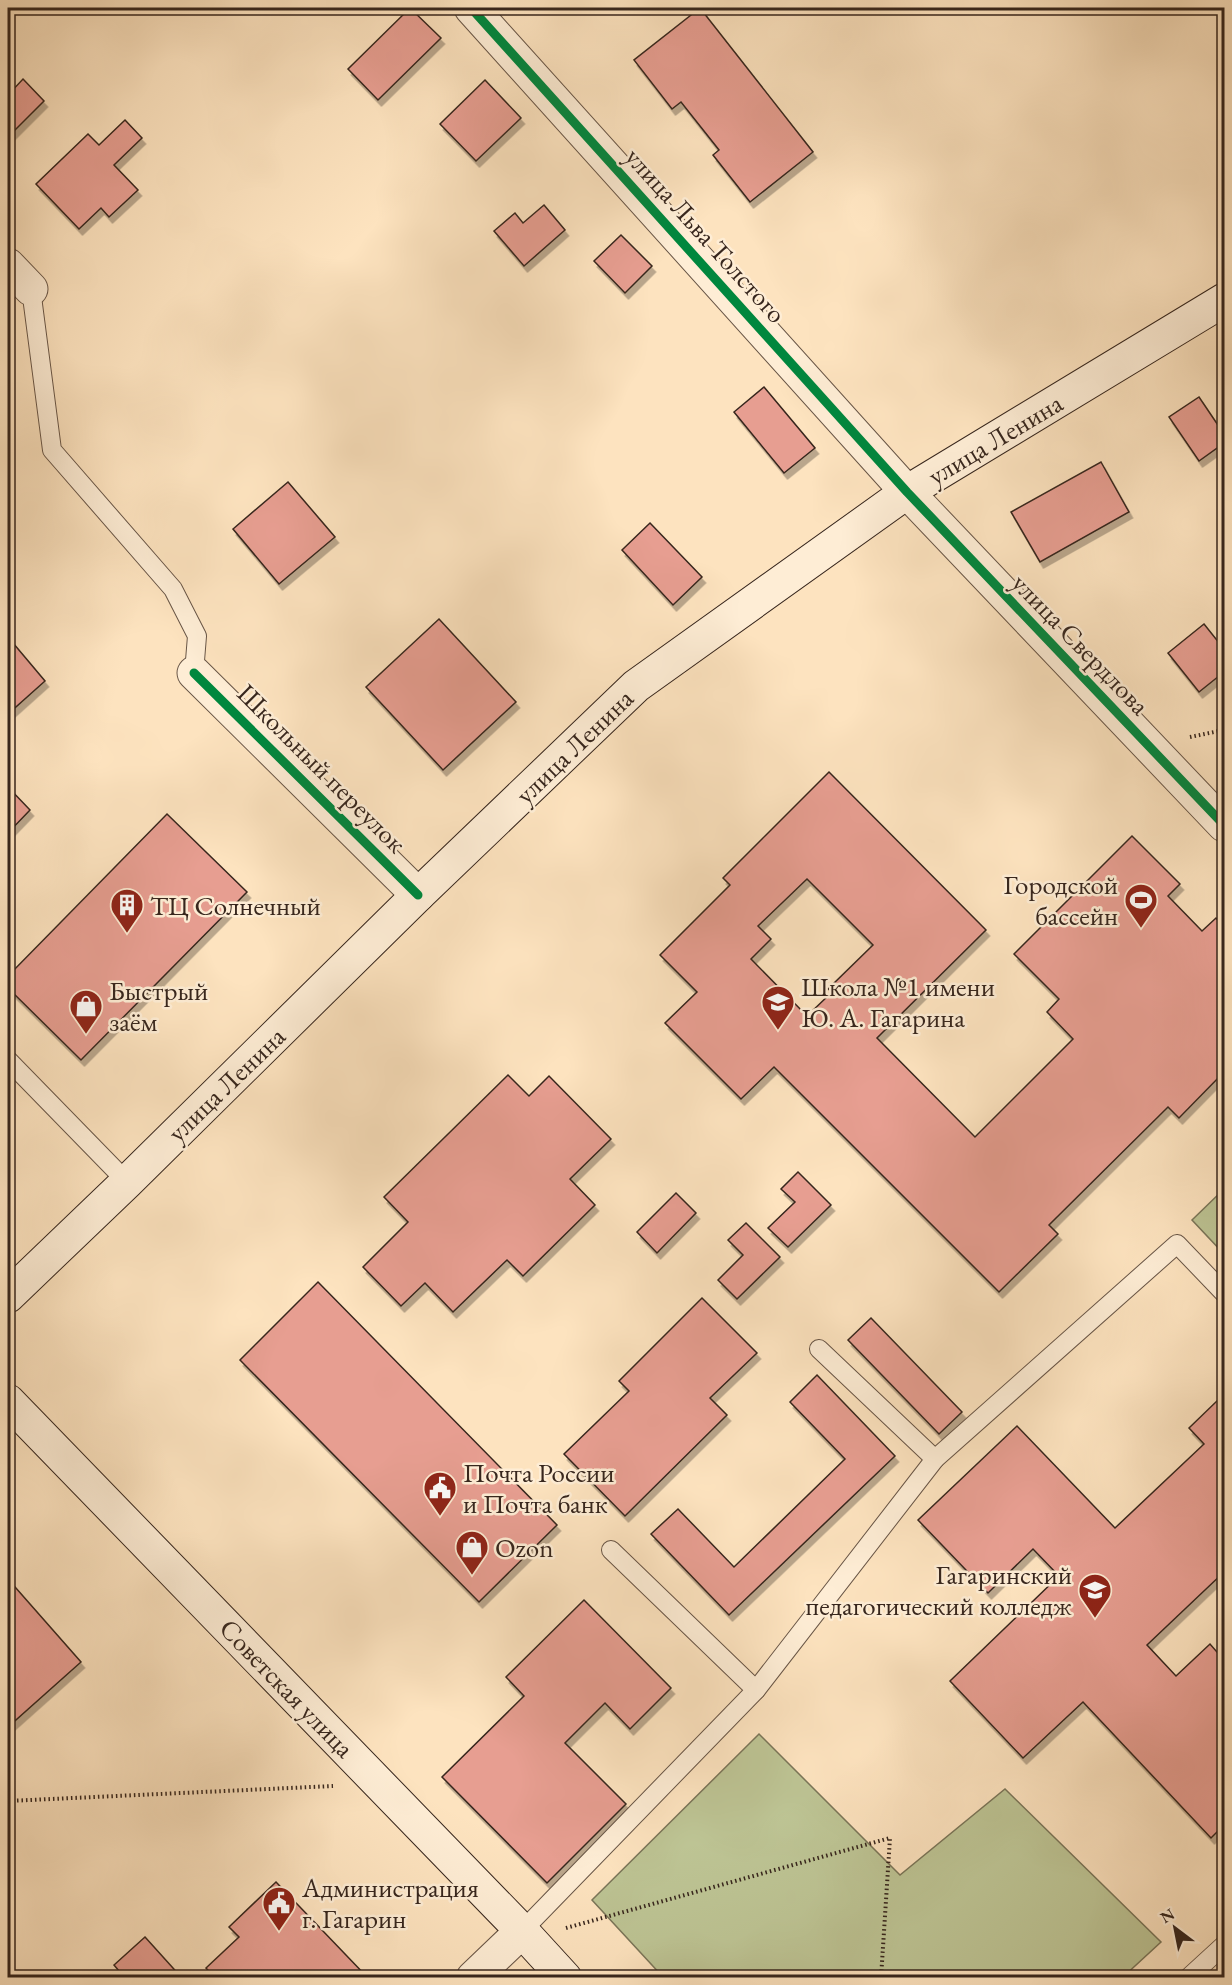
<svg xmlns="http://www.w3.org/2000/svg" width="1232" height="1985" font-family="'EB Garamond',serif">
<defs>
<filter id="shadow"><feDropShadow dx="3.5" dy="6" stdDeviation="0" flood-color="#0004"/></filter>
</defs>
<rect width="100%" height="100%" fill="#fde3bf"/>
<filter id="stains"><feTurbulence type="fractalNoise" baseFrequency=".00333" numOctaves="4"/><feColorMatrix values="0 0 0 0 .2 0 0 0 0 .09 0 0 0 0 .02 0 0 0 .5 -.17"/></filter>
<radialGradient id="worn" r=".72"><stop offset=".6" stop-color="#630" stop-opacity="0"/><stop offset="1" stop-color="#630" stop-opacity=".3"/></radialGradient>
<g fill="#bdc494" stroke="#7a7558" stroke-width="1.5">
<polygon points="1224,1189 1224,1254 1192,1220"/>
<polygon points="759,1734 900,1875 1005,1789 1161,1942 1123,1977 663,1977 592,1900"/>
</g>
<g fill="#e79e91" stroke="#37261d" stroke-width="1.5" fill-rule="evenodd" filter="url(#shadow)">
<polygon points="410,8 441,38 378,100 348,69"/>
<polygon points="700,8 813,152 750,202 713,155 719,150 681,102 672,109 634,60"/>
<polygon points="23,79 44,101 8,137 8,95"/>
<polygon points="485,80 521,118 476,161 440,124"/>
<polygon points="125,120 142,138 114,165 138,190 109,217 101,208 79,229 36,184 88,134 99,145"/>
<polygon points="544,205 565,230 524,266 494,231 515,213 523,223"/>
<polygon points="621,235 652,266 625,293 594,261"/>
<polygon points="764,387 815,448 784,473 734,412"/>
<polygon points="1199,397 1224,434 1224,443 1199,461 1169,417"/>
<polygon points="1101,462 1129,512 1040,562 1011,512"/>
<polygon points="288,482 335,537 279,584 233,529"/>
<polygon points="650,523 702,577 673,605 622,550"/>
<polygon points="439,619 516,702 443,770 366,687"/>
<polygon points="1204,624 1224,649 1224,672 1199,692 1168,653"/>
<polygon points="8,637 45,681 8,714"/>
<path d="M829,772L986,930L877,1038L975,1137L1073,1039L1047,1012L1059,999L1014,954L1132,836L1180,884L1168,896L1202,931L1216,918L1224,927V1072L1179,1118L1168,1107L1049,1225L1058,1234L999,1292L774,1067L741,1099L665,1023L697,992L660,955L730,885L723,878ZM807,879L873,945L828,989L832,992L807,1016L751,959L771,939L758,926Z"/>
<polygon points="8,787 30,810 8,833"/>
<polygon points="167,814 247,892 81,1060 8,988 8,976"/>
<polygon points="508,1075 529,1096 549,1076 611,1139 570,1179 595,1205 523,1276 507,1260 453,1312 425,1283 401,1306 363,1267 408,1222 384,1197"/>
<polygon points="798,1172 831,1205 788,1247 768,1228 795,1202 781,1189"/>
<polygon points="676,1193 696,1213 657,1253 637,1232"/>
<polygon points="746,1223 780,1257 737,1299 718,1280 743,1255 728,1240"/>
<polygon points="318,1282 557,1525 479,1602 240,1360"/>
<polygon points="702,1298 757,1353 710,1398 727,1415 625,1516 564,1454 629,1391 619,1381"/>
<polygon points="871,1318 962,1412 939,1434 848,1340"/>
<polygon points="817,1375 895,1456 729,1615 651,1534 678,1509 734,1567 845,1459 790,1402"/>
<polygon points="1219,1399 1224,1405 1224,1572 1147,1645 1176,1676 1210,1644 1224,1660 1224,1825 1211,1838 1083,1702 1023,1758 950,1681 1059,1576 1033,1549 988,1593 918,1520 1017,1426 1115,1528 1204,1444 1189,1428"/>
<polygon points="8,1579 81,1662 8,1727"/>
<polygon points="584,1600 671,1688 630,1729 605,1703 565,1743 626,1804 547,1883 442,1777 524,1696 506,1677"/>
<polygon points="276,1882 368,1978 215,1978 206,1968 239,1937 229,1927"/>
<polygon points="145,1937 182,1978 125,1978 114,1965"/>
</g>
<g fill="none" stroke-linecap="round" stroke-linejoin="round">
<g stroke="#685546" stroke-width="20">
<g id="lane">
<polyline points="31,289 52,450 173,589 197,636 194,673"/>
<polyline points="8,1060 127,1182"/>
<polyline points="935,1459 1177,1244 1224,1293"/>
<polyline points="756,1690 935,1459 819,1349"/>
<polyline points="522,1931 756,1690 611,1550"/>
<polyline points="1188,1978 1224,1945"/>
</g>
</g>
<g stroke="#685546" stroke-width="35">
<g id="street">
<polyline points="471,8 907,492 1224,825"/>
<polyline points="8,265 31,289"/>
<polyline points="194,673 418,895"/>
<polyline points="473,1978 522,1931"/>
</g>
</g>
<g stroke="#37261d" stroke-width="35">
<g id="secondary">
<polyline points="8,1296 127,1182 418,895 636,686 907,492 1224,300"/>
<polyline points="8,1401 522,1931 565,1978"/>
</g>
</g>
<g stroke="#37261d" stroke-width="4" stroke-dasharray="1.5 3" stroke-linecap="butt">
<polyline points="1190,737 1224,730"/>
<polyline points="8,1801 333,1786"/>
<polyline points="566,1928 890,1838 881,1978"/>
</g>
<use href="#lane" stroke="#feedd5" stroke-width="18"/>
<use href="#street" stroke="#feedd5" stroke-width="33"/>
<use href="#secondary" stroke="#feedd5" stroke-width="33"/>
<g stroke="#feedd5" stroke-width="13">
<g id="cycleway">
<polyline points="471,8 907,492 1224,825"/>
<polyline points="194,673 418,895"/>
</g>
</g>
<use href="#cycleway" stroke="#00873e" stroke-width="9"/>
</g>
<defs>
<g id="stadium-pin" transform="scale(1.725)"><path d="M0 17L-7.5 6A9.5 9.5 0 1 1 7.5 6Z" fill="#8f2418" stroke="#feedd5"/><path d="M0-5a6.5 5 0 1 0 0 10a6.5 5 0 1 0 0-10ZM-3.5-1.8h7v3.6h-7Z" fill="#fff"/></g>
<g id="building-pin" transform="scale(1.725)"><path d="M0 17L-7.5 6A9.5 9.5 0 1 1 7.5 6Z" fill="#8f2418" stroke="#feedd5"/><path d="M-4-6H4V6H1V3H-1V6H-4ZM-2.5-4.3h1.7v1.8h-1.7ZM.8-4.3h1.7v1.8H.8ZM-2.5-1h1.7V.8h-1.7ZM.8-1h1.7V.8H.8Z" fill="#fff"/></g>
<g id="school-pin" transform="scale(1.725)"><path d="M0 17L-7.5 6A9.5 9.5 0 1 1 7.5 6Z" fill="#8f2418" stroke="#feedd5"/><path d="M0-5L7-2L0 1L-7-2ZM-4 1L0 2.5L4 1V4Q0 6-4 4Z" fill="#fff"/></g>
<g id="shop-pin" transform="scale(1.725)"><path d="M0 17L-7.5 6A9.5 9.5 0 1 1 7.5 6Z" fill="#8f2418" stroke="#feedd5"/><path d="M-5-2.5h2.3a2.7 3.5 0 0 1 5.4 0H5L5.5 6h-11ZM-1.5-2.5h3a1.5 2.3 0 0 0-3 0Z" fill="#fff"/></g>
<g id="civic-pin" transform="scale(1.725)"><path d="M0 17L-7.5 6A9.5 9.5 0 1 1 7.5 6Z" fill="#8f2418" stroke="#feedd5"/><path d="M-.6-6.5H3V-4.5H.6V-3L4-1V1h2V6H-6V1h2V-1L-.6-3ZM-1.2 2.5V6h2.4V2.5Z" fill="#fff"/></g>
<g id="university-pin" transform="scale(1.725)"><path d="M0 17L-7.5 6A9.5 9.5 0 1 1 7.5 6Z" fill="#8f2418" stroke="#feedd5"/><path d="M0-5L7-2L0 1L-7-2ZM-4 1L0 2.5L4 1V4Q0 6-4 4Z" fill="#fff"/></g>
</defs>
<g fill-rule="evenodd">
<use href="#stadium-pin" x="1141" y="900"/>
<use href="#building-pin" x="127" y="905"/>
<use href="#school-pin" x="778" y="1002"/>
<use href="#shop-pin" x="86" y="1006"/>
<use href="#civic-pin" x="440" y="1488"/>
<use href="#shop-pin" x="472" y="1547"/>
<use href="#university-pin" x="1095" y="1590"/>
<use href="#civic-pin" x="279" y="1903"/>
</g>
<g text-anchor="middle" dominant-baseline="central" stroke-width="5" stroke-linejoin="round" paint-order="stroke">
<g font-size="27" fill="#37261d" stroke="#feedd5">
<text transform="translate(706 235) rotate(48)">улица Льва Толстого</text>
<text transform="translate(995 439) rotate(-31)">улица Ленина</text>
<text transform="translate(1081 644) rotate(46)">улица Свердлова</text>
<text transform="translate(574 746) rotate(-44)">улица Ленина</text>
<text transform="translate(322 768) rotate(45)">Школьный переулок</text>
<text transform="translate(226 1084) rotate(-44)">улица Ленина</text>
<text transform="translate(287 1688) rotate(46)">Советская улица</text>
</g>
<g font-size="27" fill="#37261d" stroke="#feedd5" text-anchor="start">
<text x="1118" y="884" text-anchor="end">Городской<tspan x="1118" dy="31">бассейн</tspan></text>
<text x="150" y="905">ТЦ Солнечный</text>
<text x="801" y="986">Школа №1 имени<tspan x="801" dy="31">Ю. А. Гагарина</tspan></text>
<text x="109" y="990">Быстрый<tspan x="109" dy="31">заём</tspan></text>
<text x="463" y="1472">Почта России<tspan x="463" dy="31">и Почта банк</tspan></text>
<text x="495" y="1547">Ozon</text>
<text x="1072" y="1574" text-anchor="end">Гагаринский<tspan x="1072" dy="31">педагогический колледж</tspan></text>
<text x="302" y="1887">Администрация<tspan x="302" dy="31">г. Гагарин</tspan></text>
</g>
</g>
<rect width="1232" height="1985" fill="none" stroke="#fde3bf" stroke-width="30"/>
<rect x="9" y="9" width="1214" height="1967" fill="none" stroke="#37261d" stroke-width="3"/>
<rect x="15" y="15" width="1202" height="1955" fill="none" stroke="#37261d" stroke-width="1.5"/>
<g transform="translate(1175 1928) rotate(328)" stroke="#feedd5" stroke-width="4.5" paint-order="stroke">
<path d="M0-4.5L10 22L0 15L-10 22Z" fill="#37261d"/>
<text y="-9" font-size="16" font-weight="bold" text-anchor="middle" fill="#37261d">N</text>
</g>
<rect width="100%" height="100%" filter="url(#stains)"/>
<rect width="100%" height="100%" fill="url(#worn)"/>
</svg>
